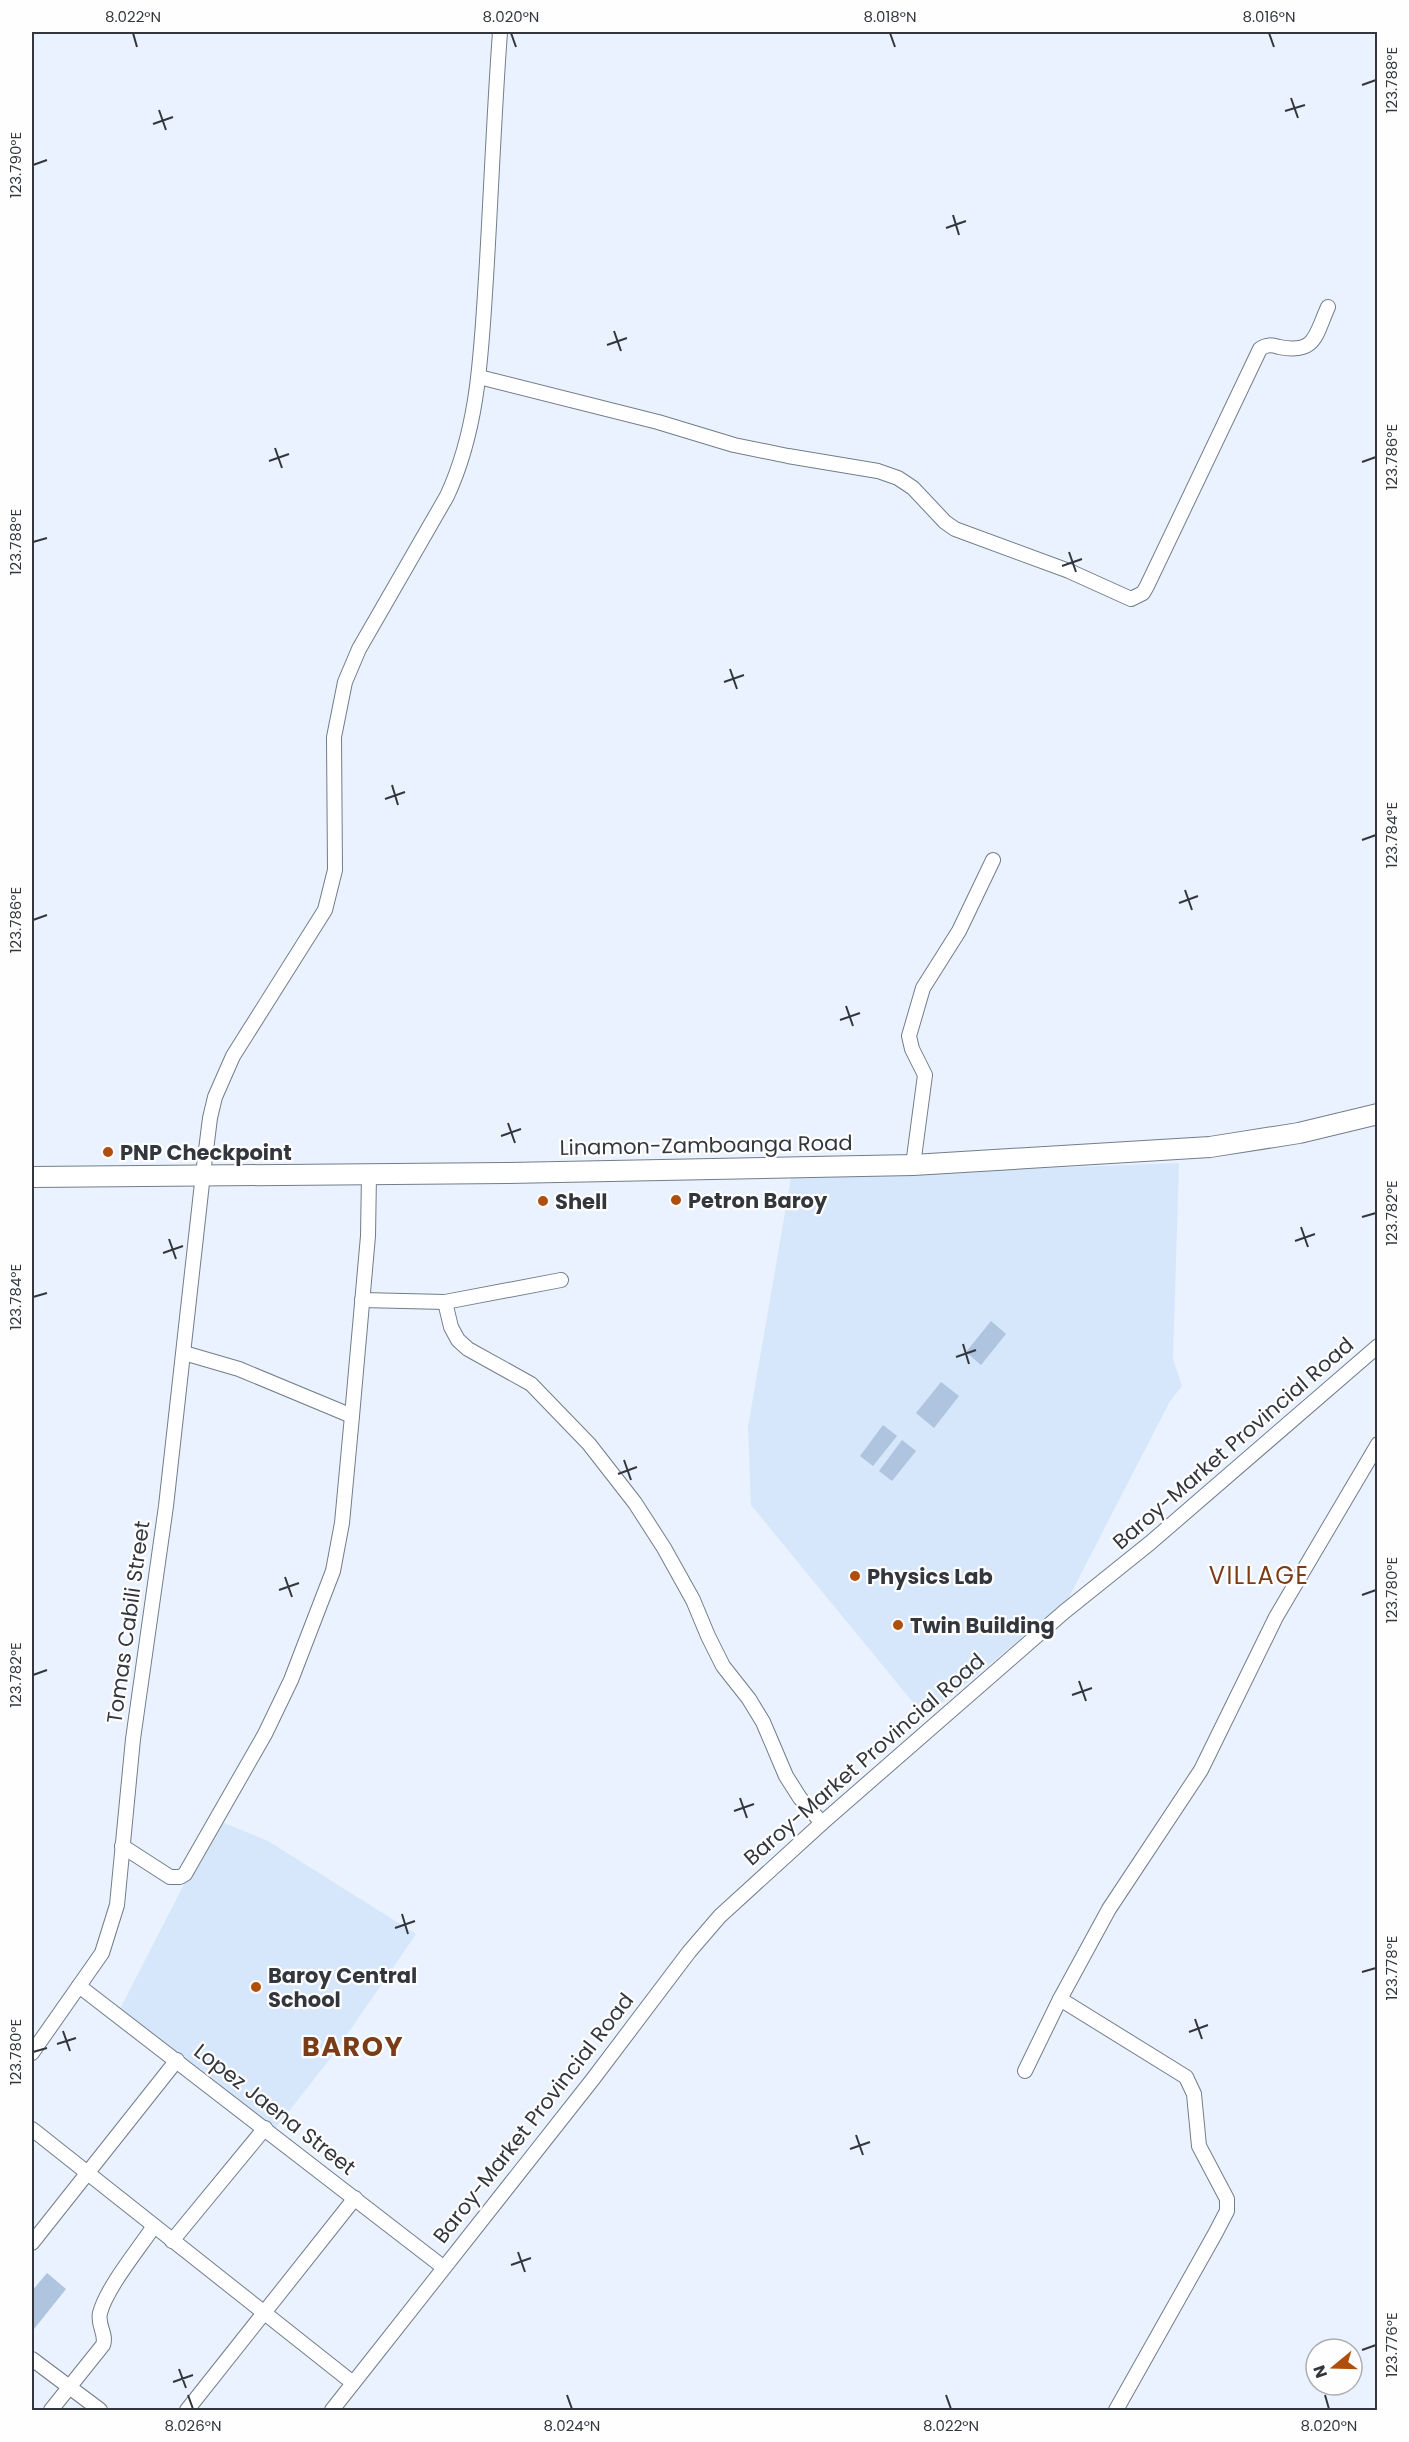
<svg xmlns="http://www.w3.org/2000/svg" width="1409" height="2442" font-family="Poppins,sans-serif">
<rect width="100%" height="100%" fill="#e9f2fe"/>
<g fill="#d6e6fb">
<polygon points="1179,1163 1173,1359 1182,1386 1170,1401 1067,1601 925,1717 751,1505 748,1427 791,1178"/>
<polygon points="217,1820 268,1841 416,1934 333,2055 275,2129 120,2009"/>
</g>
<g fill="#aec4df">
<polygon points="991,1321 1006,1334 981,1365 966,1352"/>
<polygon points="941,1382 959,1396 934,1428 916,1413"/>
<polygon points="883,1425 897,1436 873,1466 860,1456"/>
<polygon points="902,1440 916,1451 892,1481 879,1471"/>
<polygon points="47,2273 66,2289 34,2329 32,2327 32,2291"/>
</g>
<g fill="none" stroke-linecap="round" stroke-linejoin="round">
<g stroke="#737d8a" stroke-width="16">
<g id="minor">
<path d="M479,377L658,422L734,445L788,456L878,471L898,478L913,488L945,522L955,529L1069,571L1131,599L1143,593L1147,586L1260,349C1267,344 1272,345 1279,347C1316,354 1315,336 1328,307"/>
<polyline points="913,1165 925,1075 912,1049 909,1036 923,988 959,931 993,860"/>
<polyline points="362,1300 445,1302 561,1280"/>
<polyline points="445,1302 451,1327 458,1340 468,1349 531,1384 589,1444 635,1503 664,1548 693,1600 708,1636 723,1666 749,1699 763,1722 786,1776 800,1798 822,1823"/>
<polyline points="184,1353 239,1369 352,1416"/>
<polyline points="122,1846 170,1877 180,1877 185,1874 265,1734 291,1680 333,1571 342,1523 352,1416 368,1236 369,1174"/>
<polyline points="79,1986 443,2267"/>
<polyline points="1060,1999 1186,2077 1194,2094 1199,2146 1227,2199 1227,2211 1215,2234 1116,2410"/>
<path d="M32,2053L102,1953L117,1905L133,1739L166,1506L203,1174L210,1118L215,1097L233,1056L325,910L335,870L334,737L345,682L359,649L447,496C479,427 481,353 486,278C491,196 494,114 500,32"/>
<polyline points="1025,2071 1060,1999 1109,1909 1201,1770 1276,1617 1378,1444"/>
<polyline points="32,2129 353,2383"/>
<polyline points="172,2241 265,2128"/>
<polyline points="32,2243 177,2060"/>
<polyline points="32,2359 100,2410"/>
<path d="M51,2410L103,2345C107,2334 97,2325 100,2313C107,2287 138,2250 154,2226"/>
<polyline points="187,2410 355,2198"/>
<polyline points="332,2410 593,2079 689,1952 720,1916 822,1823 1064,1612 1150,1543 1378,1346"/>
</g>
</g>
<g stroke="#737d8a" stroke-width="22">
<polyline id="highway" points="32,1177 506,1173 913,1165 1210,1147 1299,1133 1378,1114"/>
</g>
<use href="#minor" stroke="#fff" stroke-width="14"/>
<use href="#highway" stroke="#fff" stroke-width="20"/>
</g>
<path fill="none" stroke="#33373d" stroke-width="2" d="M133,33L137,47M511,33L516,47M890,33L895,47M1269,33L1274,47M1362,85L1376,80M1291,98L1298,118M159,110L166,130M1285,111L1305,105M153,124L173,117M33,165L47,160M953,215L959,235M946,228L966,221M614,331L621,351M607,345L627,338M275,448L282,468M269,461L289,454M1362,462L1376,457M33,542L47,538M1069,552L1076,572M1062,566L1082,559M730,669L737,689M724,682L744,675M392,785L398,805M385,799L405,792M1362,840L1376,835M1185,890L1192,910M1179,903L1198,896M33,920L47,915M846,1006L853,1026M840,1020L860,1013M508,1123L515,1143M501,1136L521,1129M1362,1217L1376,1213M1301,1227L1308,1247M169,1239L176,1259M1295,1241L1315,1234M163,1253L183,1246M33,1297L47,1293M963,1344L969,1364M956,1357L976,1350M624,1460L631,1480M618,1474L637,1467M285,1577L292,1597M279,1590L299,1583M1362,1595L1376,1590M33,1675L47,1670M1079,1681L1086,1701M1072,1695L1092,1688M740,1798L747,1818M734,1811L754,1804M402,1914L408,1934M395,1928L415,1921M1362,1972L1376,1968M1195,2019L1202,2039M63,2031L70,2051M1189,2032L1208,2025M57,2044L76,2038M33,2052L47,2048M856,2135L863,2155M850,2149L870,2142M518,2252L525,2272M511,2265L531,2258M1362,2350L1376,2345M179,2369L186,2388M173,2382L193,2375M188,2395L193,2409M567,2395L572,2409M946,2395L951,2409M1325,2395L1329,2409"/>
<g fill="#af4e0d" stroke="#fefefe" stroke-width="2">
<circle cx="108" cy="1152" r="6"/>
<circle cx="676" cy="1200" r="6"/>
<circle cx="543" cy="1201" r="6"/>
<circle cx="855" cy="1576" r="6"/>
<circle cx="898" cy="1625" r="6"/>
<circle cx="256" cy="1987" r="6"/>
</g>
<g text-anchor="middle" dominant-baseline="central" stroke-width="4.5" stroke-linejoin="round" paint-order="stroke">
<g font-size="21" fill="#33373d" stroke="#fefefe">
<text transform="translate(706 1145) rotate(-1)">Linamon-Zamboanga Road</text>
<text transform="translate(1233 1443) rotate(-41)">Baroy-Market Provincial Road</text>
<text transform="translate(128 1622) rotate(-82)">Tomas Cabili Street</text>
<text transform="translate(864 1759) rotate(-41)">Baroy-Market Provincial Road</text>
<text transform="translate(275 2109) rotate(38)">Lopez Jaena Street</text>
<text transform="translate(533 2118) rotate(-52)">Baroy-Market Provincial Road</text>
</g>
<g font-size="21" font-weight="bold" fill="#33373d" stroke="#fefefe" text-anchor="start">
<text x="120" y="1152">PNP Checkpoint</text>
<text x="688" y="1200">Petron Baroy</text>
<text x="555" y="1201">Shell</text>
<text x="867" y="1576">Physics Lab</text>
<text x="910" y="1625">Twin Building</text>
<text x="268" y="1975">Baroy Central<tspan x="268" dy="24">School</tspan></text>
</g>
<g font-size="24" letter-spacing="1.5" fill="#7b3c18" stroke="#fefefe">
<text x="1259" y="1575">VILLAGE</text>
</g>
<g font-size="27" font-weight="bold" letter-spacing="1.5" fill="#7b3c18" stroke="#fefefe">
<text x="353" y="2046">BAROY</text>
</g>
</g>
<rect width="1409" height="2442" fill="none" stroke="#fefefe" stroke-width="66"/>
<g transform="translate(1334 2367) rotate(251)"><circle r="28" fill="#fefefe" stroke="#adaeb1" stroke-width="1.5"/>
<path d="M0-4.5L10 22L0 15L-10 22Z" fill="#af4e0d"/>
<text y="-9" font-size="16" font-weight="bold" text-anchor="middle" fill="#33373d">N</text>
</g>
<rect x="33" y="33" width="1343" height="2376" fill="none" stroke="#33373d" stroke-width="2"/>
<g font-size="15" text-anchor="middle" fill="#33373d">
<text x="133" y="22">8.022°N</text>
<text x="511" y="22">8.020°N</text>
<text x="890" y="22">8.018°N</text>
<text x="1269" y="22">8.016°N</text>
<text transform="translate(1392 80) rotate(-90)" y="5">123.788°E</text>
<text transform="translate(16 165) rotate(-90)" y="5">123.790°E</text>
<text transform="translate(1392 457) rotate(-90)" y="5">123.786°E</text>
<text transform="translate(16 542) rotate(-90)" y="5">123.788°E</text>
<text transform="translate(1392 835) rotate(-90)" y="5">123.784°E</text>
<text transform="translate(16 920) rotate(-90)" y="5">123.786°E</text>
<text transform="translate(1392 1213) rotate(-90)" y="5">123.782°E</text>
<text transform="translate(16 1297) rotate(-90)" y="5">123.784°E</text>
<text transform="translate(1392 1590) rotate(-90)" y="5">123.780°E</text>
<text transform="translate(16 1675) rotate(-90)" y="5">123.782°E</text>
<text transform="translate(1392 1968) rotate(-90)" y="5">123.778°E</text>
<text transform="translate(16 2052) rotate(-90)" y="5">123.780°E</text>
<text transform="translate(1392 2345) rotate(-90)" y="5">123.776°E</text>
<text x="193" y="2431">8.026°N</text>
<text x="572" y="2431">8.024°N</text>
<text x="951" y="2431">8.022°N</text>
<text x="1329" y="2431">8.020°N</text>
</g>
</svg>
